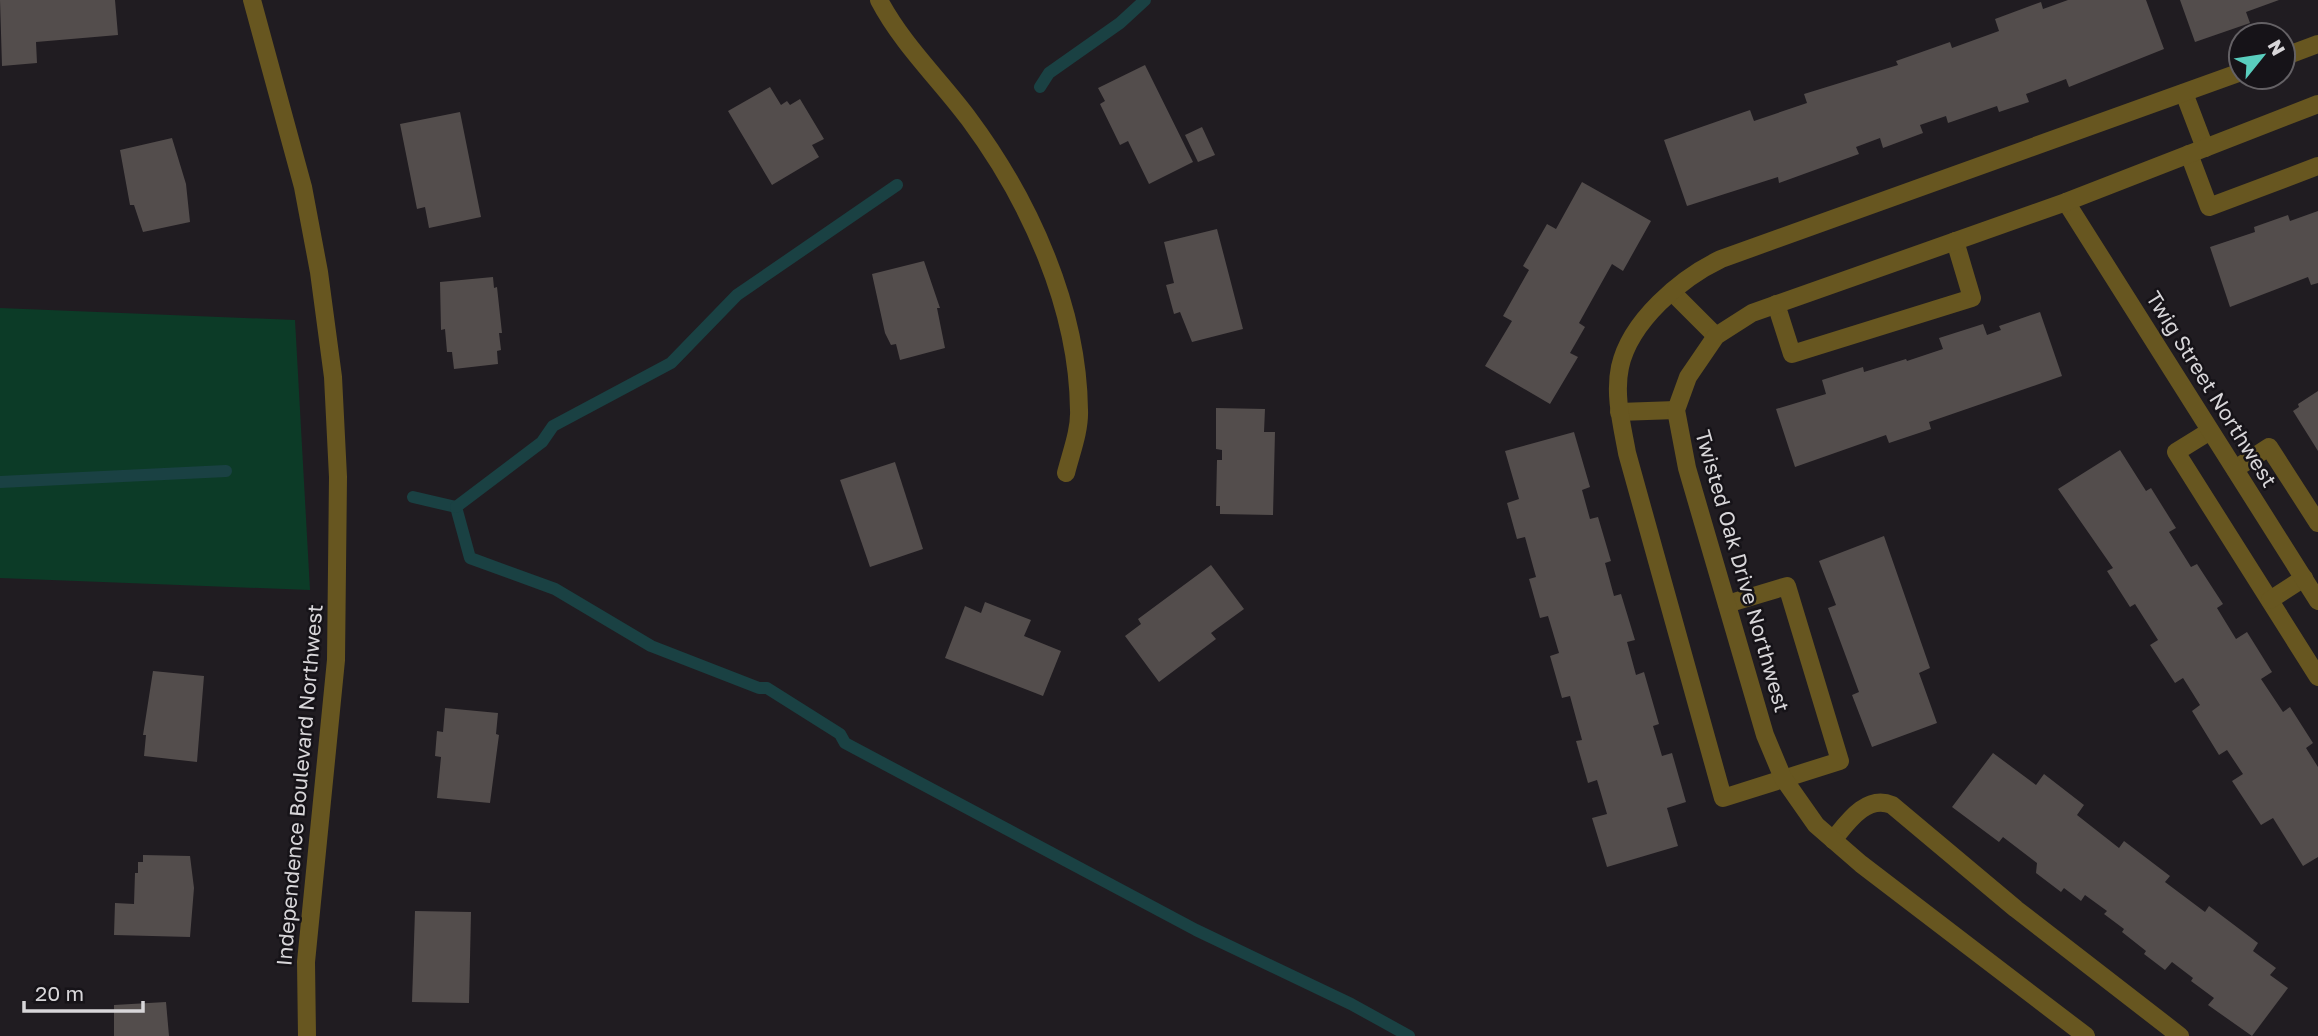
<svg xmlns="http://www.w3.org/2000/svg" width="2318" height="1036" font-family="'Golos Text',sans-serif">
<rect width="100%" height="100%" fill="#201c21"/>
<polygon fill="#0c3b27" points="0,308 295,320 310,590 0,578"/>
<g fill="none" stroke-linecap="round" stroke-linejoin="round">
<g stroke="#1a4143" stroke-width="12">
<polyline points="1040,87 1049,73 1120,23 1145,0"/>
<polyline points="0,482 226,471"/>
<polyline points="413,497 456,507"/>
<polyline points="456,507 470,558 555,589 651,646 759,688 767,688 840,734 845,743 1196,930 1351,1004 1409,1036"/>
<polyline points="456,507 542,442 553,426 671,363 737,295 897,185"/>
</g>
</g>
<g fill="#534d4c">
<polygon points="0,0 115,0 118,35 36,42 37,63 2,66"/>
<polygon points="2068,0 2146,0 2164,49 2069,87 2066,79 2026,94 2029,102 1999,112 1997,106 1948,123 1946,116 1920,125 1923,133 1883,148 1880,138 1856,147 1859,154 1779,183 1778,177 1687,206 1664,140 1750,110 1754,121 1807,103 1804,94 1898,65 1896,61 1950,42 1952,48 1999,31 1995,19 2041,2 2043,9"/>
<polygon points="2180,0 2279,0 2246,12 2250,23 2195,42"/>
<polygon points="1145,65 1193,162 1149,184 1128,141 1120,145 1100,104 1105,101 1098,88"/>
<polygon points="770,87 781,105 787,101 790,105 800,99 824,139 812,145 819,157 772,185 728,111"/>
<polygon points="460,112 481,217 429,228 425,207 417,209 400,124"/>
<polygon points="1202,127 1215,155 1198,162 1185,135"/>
<polygon points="172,138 186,184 190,222 143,232 134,205 130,205 120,150"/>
<polygon points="1582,182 1651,221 1623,271 1612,264 1579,323 1585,327 1570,353 1578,357 1550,404 1485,366 1512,321 1503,316 1529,270 1523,266 1547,224 1556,229"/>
<polygon points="2318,211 2318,283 2311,285 2308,277 2230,307 2210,247 2255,232 2254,227 2288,215 2290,221"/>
<polygon points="1217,229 1243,329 1192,342 1180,312 1174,314 1166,285 1174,283 1164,242"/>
<polygon points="924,261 940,308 937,308 945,348 900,360 896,344 891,345 885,333 872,274"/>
<polygon points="493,277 494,288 497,287 502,333 499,333 501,350 497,351 498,364 454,369 452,352 447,352 445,329 441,330 440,282"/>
<polygon points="2040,312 2062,376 1929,422 1931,429 1889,443 1886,435 1795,467 1776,409 1826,394 1822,380 1863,367 1864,372 1906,359 1907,361 1943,349 1939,338 1983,324 1987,335 2001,330 1999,326"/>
<polygon points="2318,391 2318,451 2293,411 2299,407 2298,404"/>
<polygon points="1216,408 1265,409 1264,432 1275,432 1273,515 1220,514 1220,506 1216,506 1217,460 1222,460 1222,450 1216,449"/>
<polygon points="1574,432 1590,487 1582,490 1590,519 1598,517 1611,561 1605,563 1614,596 1621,594 1635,640 1627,642 1636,675 1644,672 1659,724 1653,726 1662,756 1672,753 1686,802 1667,808 1678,846 1607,867 1592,818 1607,814 1597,780 1588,783 1576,741 1582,740 1570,696 1562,698 1550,656 1559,653 1548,616 1540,618 1529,579 1536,577 1525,537 1517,539 1507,503 1519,499 1505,451"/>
<polygon points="2120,450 2146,491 2151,488 2176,528 2169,532 2191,567 2197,564 2223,604 2217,608 2236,639 2247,632 2272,672 2261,679 2283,712 2290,707 2313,743 2306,748 2318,767 2318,857 2303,866 2273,818 2261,825 2232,781 2243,774 2227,750 2219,755 2192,711 2200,705 2183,678 2175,683 2150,645 2158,640 2135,604 2130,607 2107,571 2113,568 2058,489"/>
<polygon points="895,462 923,549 870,567 840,480"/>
<polygon points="1884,536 1930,668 1919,673 1937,723 1872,747 1852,695 1859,692 1828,608 1836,605 1819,561"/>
<polygon points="1211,565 1244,609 1211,633 1216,639 1159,682 1125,636 1141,624 1138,619"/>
<polygon points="985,602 1031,620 1024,636 1061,651 1043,696 945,658 965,606 981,613"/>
<polygon points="153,671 204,676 197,762 144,756 146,735 143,735"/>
<polygon points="445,708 498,713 496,734 499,735 490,803 437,798 441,757 435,756 437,731 443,732"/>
<polygon points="1993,753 2036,785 2044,774 2084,805 2077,815 2119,848 2124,841 2170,876 2165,882 2205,912 2209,906 2258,943 2253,951 2276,968 2270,975 2288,988 2252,1036 2208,1005 2214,998 2191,981 2193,978 2172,962 2165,970 2144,954 2146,951 2122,932 2124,929 2104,914 2107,911 2085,895 2081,901 2064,888 2061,892 2036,873 2037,863 2003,837 1999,842 1952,807"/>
<polygon points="143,855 190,856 194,888 190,937 114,935 115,903 134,904 135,873 138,873 138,862 143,862"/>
<polygon points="415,911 471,912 469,1003 412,1002"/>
<polygon points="166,1002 169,1036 114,1036 114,1005"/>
</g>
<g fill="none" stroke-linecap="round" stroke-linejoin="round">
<g stroke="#675620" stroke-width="18">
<polyline points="2283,57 2318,44"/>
<polyline points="2184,93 2205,148"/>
<polyline points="2189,154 2209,207 2318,166"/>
<polyline points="1673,293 1716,336"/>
<polyline points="1776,304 1792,354 1972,298 1955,241"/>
<polyline points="1619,412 1676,410"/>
<polyline points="2210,431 2176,452 2318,677"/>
<polyline points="2235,469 2269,447 2318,523"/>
<polyline points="2270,600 2304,578"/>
<path d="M1727,604L1787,586L1840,761L1723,798L1627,453C1622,425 1614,395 1620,367C1630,321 1681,278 1721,259L2241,72"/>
<path d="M1833,840C1847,823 1866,794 1892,805L2016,909L2180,1036"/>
</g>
<g stroke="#675620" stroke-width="18">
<path d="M879,0C902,44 940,80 969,119C1030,201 1078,308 1079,410C1080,430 1071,453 1066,473"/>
<polyline points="2066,202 2318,601"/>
<polyline points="2086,1036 1861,864 1816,825 1783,778 1765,735 1687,468 1676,410 1688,377 1716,336 1752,313 2066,202 2318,104"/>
</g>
<polyline stroke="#675620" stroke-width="18" points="252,0 303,187 319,272 333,377 338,477 336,660 306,962 307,1036"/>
</g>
<g text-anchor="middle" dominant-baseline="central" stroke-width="5" stroke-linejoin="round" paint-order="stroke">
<g font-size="21" fill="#d8d6d9" stroke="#161318">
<text transform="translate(2212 389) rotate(58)">Twig Street Northwest</text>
<text transform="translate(1743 571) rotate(74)">Twisted Oak Drive Northwest</text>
<text transform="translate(299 785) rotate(-85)">Independence Boulevard Northwest</text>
</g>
</g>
<g transform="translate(2262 56) rotate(60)"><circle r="33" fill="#161318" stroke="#646165" stroke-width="2"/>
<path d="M0-5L12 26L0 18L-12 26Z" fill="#59cebe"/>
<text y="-10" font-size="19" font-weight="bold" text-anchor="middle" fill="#d8d6d9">N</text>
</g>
<path d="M24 1001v10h119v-10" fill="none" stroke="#d8d6d9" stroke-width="3.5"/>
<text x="35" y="1001" font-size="21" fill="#d8d6d9" stroke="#161318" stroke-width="5" paint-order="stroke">20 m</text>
</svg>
